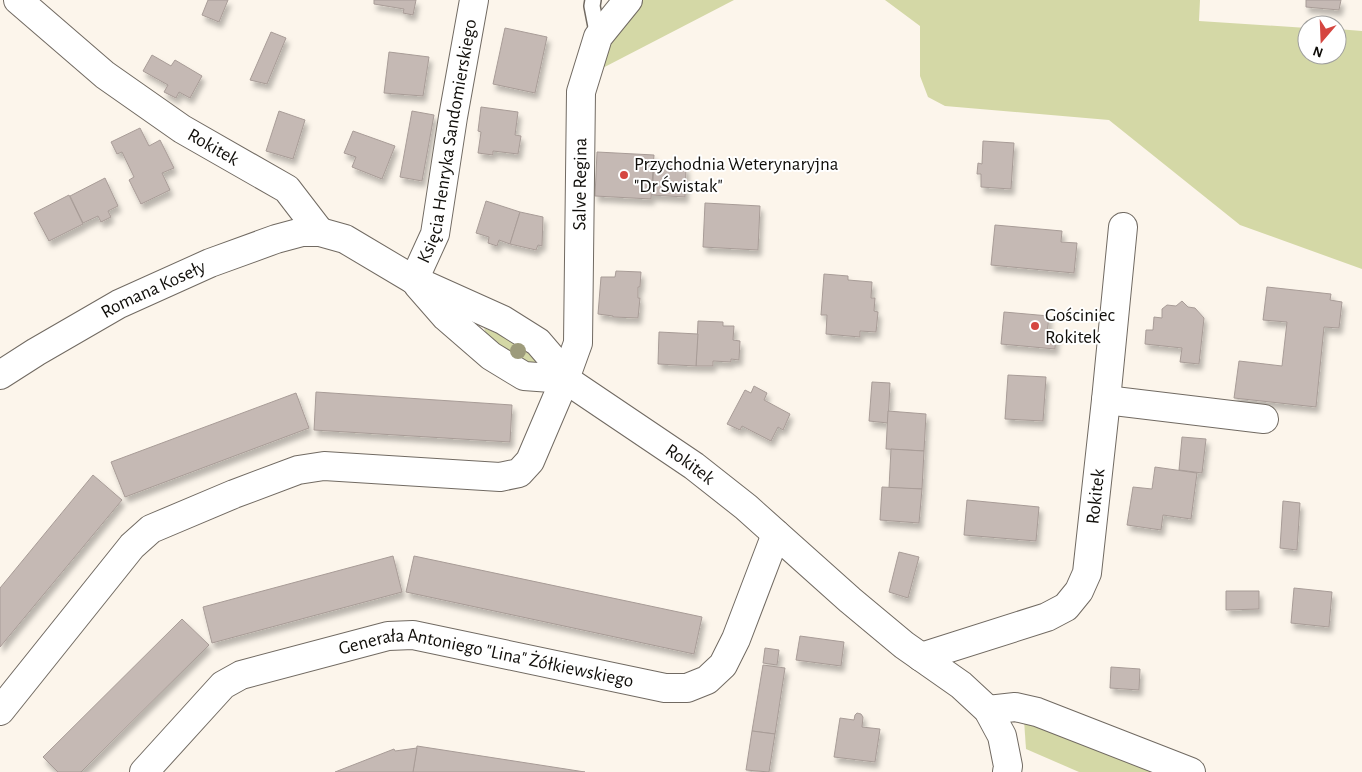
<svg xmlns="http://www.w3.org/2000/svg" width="1362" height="772" font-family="'Alegreya Sans',sans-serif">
<defs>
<filter id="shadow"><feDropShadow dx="3" dy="5.5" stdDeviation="2.5" flood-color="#0004"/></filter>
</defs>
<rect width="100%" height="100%" fill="#fcf5eb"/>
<g fill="#d4d8a6">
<polygon points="642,0 734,0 593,73 604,42 639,2"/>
<polygon points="885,0 1200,0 1199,21 1307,28 1307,55 1337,55 1337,29 1362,31 1362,269 1240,225 1109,120 945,106 928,97 920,76 920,26"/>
<polygon points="484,328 525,345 555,370 532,367 488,339"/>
<polygon points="1024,720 1165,772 1079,772 1026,749"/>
</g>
<g fill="#c5b9b4" stroke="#a89c97" filter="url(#shadow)">
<polygon points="208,0 228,0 219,22 202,15"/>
<polygon points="374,0 416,0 413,15 403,13 404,9 374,4"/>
<polygon points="1306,0 1341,0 1339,10 1306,7"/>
<polygon points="505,28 547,37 535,93 493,84"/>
<polygon points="271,32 286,38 267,84 250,80"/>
<polygon points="389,52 429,57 423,96 384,93"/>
<polygon points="152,55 171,66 175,60 202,76 190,98 179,92 176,98 164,92 168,85 143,71"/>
<polygon points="481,107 518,112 515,135 521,136 518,154 493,151 493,155 478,153 481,132 478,131"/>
<polygon points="279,111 305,120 293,159 266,151"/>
<polygon points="412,111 434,115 422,181 400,177"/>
<polygon points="140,128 149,146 160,140 174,168 162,173 170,190 141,204 129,180 134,177 122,152 117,154 111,142"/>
<polygon points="353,131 395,146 382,179 352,167 356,157 344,153"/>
<polygon points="983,141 1014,143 1011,189 981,187 981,174 977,174 978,163 982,164"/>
<polygon points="597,152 654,155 651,199 595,196"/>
<polygon points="654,165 686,167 685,197 652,195"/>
<polygon points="105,178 118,206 108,211 111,217 101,222 98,216 83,223 70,196"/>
<polygon points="69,195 83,224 49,241 34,213"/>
<polygon points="486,201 520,212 510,244 499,240 497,246 488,243 489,237 476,233"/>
<polygon points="705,203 760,206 758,250 703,247"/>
<polygon points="520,212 543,217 542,246 538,245 536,250 510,244"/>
<polygon points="995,225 1062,231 1061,242 1077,243 1074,273 991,265"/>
<polygon points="616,271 641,272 640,287 638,287 638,298 640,298 638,318 613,317 613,316 598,314 601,277 615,277"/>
<polygon points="824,274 848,276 848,280 872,282 871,298 875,298 874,311 878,312 876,332 860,331 860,337 826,334 827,315 821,315"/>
<polygon points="1267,287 1331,294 1330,300 1342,302 1339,328 1324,327 1316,407 1234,398 1239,361 1282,366 1287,322 1263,320"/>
<polygon points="1182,301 1188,307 1195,308 1204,318 1199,364 1180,362 1182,348 1145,344 1146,330 1153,330 1154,317 1162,318 1162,309 1167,305 1176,306"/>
<polygon points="1004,312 1049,316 1047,334 1056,334 1055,349 1001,344"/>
<polygon points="698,321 723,322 723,326 734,326 733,340 740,341 739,360 731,359 731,362 713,361 713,366 696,366"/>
<polygon points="659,332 698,334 696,366 658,364"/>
<polygon points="1008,375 1046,377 1043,421 1005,419"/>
<polygon points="872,382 890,383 888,423 869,421"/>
<polygon points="754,386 767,393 764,400 790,414 783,430 778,427 771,441 742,426 740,430 727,424 745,390 751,393"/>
<polygon points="316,392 512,405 510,442 314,430"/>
<polygon points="296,393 309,428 125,497 111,462"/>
<polygon points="888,411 926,414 924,451 886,449"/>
<polygon points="1182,437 1206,439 1202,473 1179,470"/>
<polygon points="891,449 924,451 922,489 889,488"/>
<polygon points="1155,467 1197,473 1191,519 1163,515 1161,530 1127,525 1133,487 1152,489"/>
<polygon points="93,475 122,500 0,647 0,588"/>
<polygon points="882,487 922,489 919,523 880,520"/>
<polygon points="967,500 1039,507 1036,541 964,535"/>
<polygon points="1283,501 1300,503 1297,550 1280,548"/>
<polygon points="899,552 919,557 908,598 889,592"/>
<polygon points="393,556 402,592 212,643 203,607"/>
<polygon points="414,556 702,617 694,654 406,592"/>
<polygon points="1294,588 1332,592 1329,627 1291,623"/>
<polygon points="1226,591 1259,591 1259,609 1226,610"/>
<polygon points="182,619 209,645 81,772 58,772 43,757"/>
<polygon points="800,636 844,642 841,666 796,660"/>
<polygon points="765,648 779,650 777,665 763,663"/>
<polygon points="763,665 785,668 775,734 752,731"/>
<polygon points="1111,667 1140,669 1139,690 1110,688"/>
<polygon points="857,713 861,714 863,717 862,727 880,729 875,762 834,757 840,718 854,720 855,715"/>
<polygon points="752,731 775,734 769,772 746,770"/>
<polygon points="417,746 585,772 413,772"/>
<polygon points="417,748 413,772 335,772 394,749 395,751"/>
</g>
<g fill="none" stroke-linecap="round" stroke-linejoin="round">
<g stroke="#716a62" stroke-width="18">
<polyline id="service" points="593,0 592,6 598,37"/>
</g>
<g stroke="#716a62" stroke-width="30">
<g id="minor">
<path id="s1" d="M18,0L105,75L182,129L287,189L320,232"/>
<path id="s2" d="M414,280L435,234L453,117L474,0"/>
<polyline points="418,285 446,317 491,356 524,376 565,379"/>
<path id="s3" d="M0,375L36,352L119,304L210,263L276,239L302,232H320L345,239L414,280L503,320L538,342L556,363L565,379L694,466L746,507L850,600L904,645L961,685L988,710L1002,736L1008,766L1007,772"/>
<polyline points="1106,400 1264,419"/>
<path id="s4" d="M921,657L1047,617L1066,607L1079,591L1087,573L1106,400L1123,227"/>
<polyline points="988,710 1015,707 1037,712 1191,772"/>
<path id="s5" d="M0,711L132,546L151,529L234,494L298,470L324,466L500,477L519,473L530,461L565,379L578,343L581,92L598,37L628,0"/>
<path id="s6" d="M144,772L223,685L241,675L388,636L413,635L665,688H687L707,680L723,665L736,639L776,534"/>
</g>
</g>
<use href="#service" stroke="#fff" stroke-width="15"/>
<use href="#minor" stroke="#fff" stroke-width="28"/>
</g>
<circle fill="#9d9b7b" cx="518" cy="351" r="8"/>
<g fill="#d54640" stroke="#fff" stroke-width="2">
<circle cx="624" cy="175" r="5"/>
<circle cx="1035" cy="326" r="5"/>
</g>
<g text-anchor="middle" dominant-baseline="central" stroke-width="4" stroke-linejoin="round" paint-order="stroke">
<g font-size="19" fill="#100e0a" stroke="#fff">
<text stroke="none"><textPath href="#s2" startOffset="144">Księcia Henryka Sandomierskiego</textPath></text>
<text stroke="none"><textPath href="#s1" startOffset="245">Rokitek</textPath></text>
<text stroke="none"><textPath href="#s5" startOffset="920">Salve Regina</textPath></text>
<text stroke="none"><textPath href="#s3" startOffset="176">Romana Koseły</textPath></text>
<text stroke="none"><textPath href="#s3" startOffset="796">Rokitek</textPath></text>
<text stroke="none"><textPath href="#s4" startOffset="271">Rokitek</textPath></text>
<text stroke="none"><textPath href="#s6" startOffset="390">Generała Antoniego "Lina" Żółkiewskiego</textPath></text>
</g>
<g font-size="19" fill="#100e0a" stroke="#fff" text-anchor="start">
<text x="634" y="164">Przychodnia Weterynaryjna<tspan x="634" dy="22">"Dr Świstak"</tspan></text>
<text x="1045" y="315">Gościniec<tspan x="1045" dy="22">Rokitek</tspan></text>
</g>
</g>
<g transform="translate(1322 40) rotate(199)"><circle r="24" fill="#ffffff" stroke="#9f9f9d"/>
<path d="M0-4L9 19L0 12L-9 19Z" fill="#d54640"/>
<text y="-8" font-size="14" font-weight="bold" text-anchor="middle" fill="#100e0a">N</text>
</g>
</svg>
